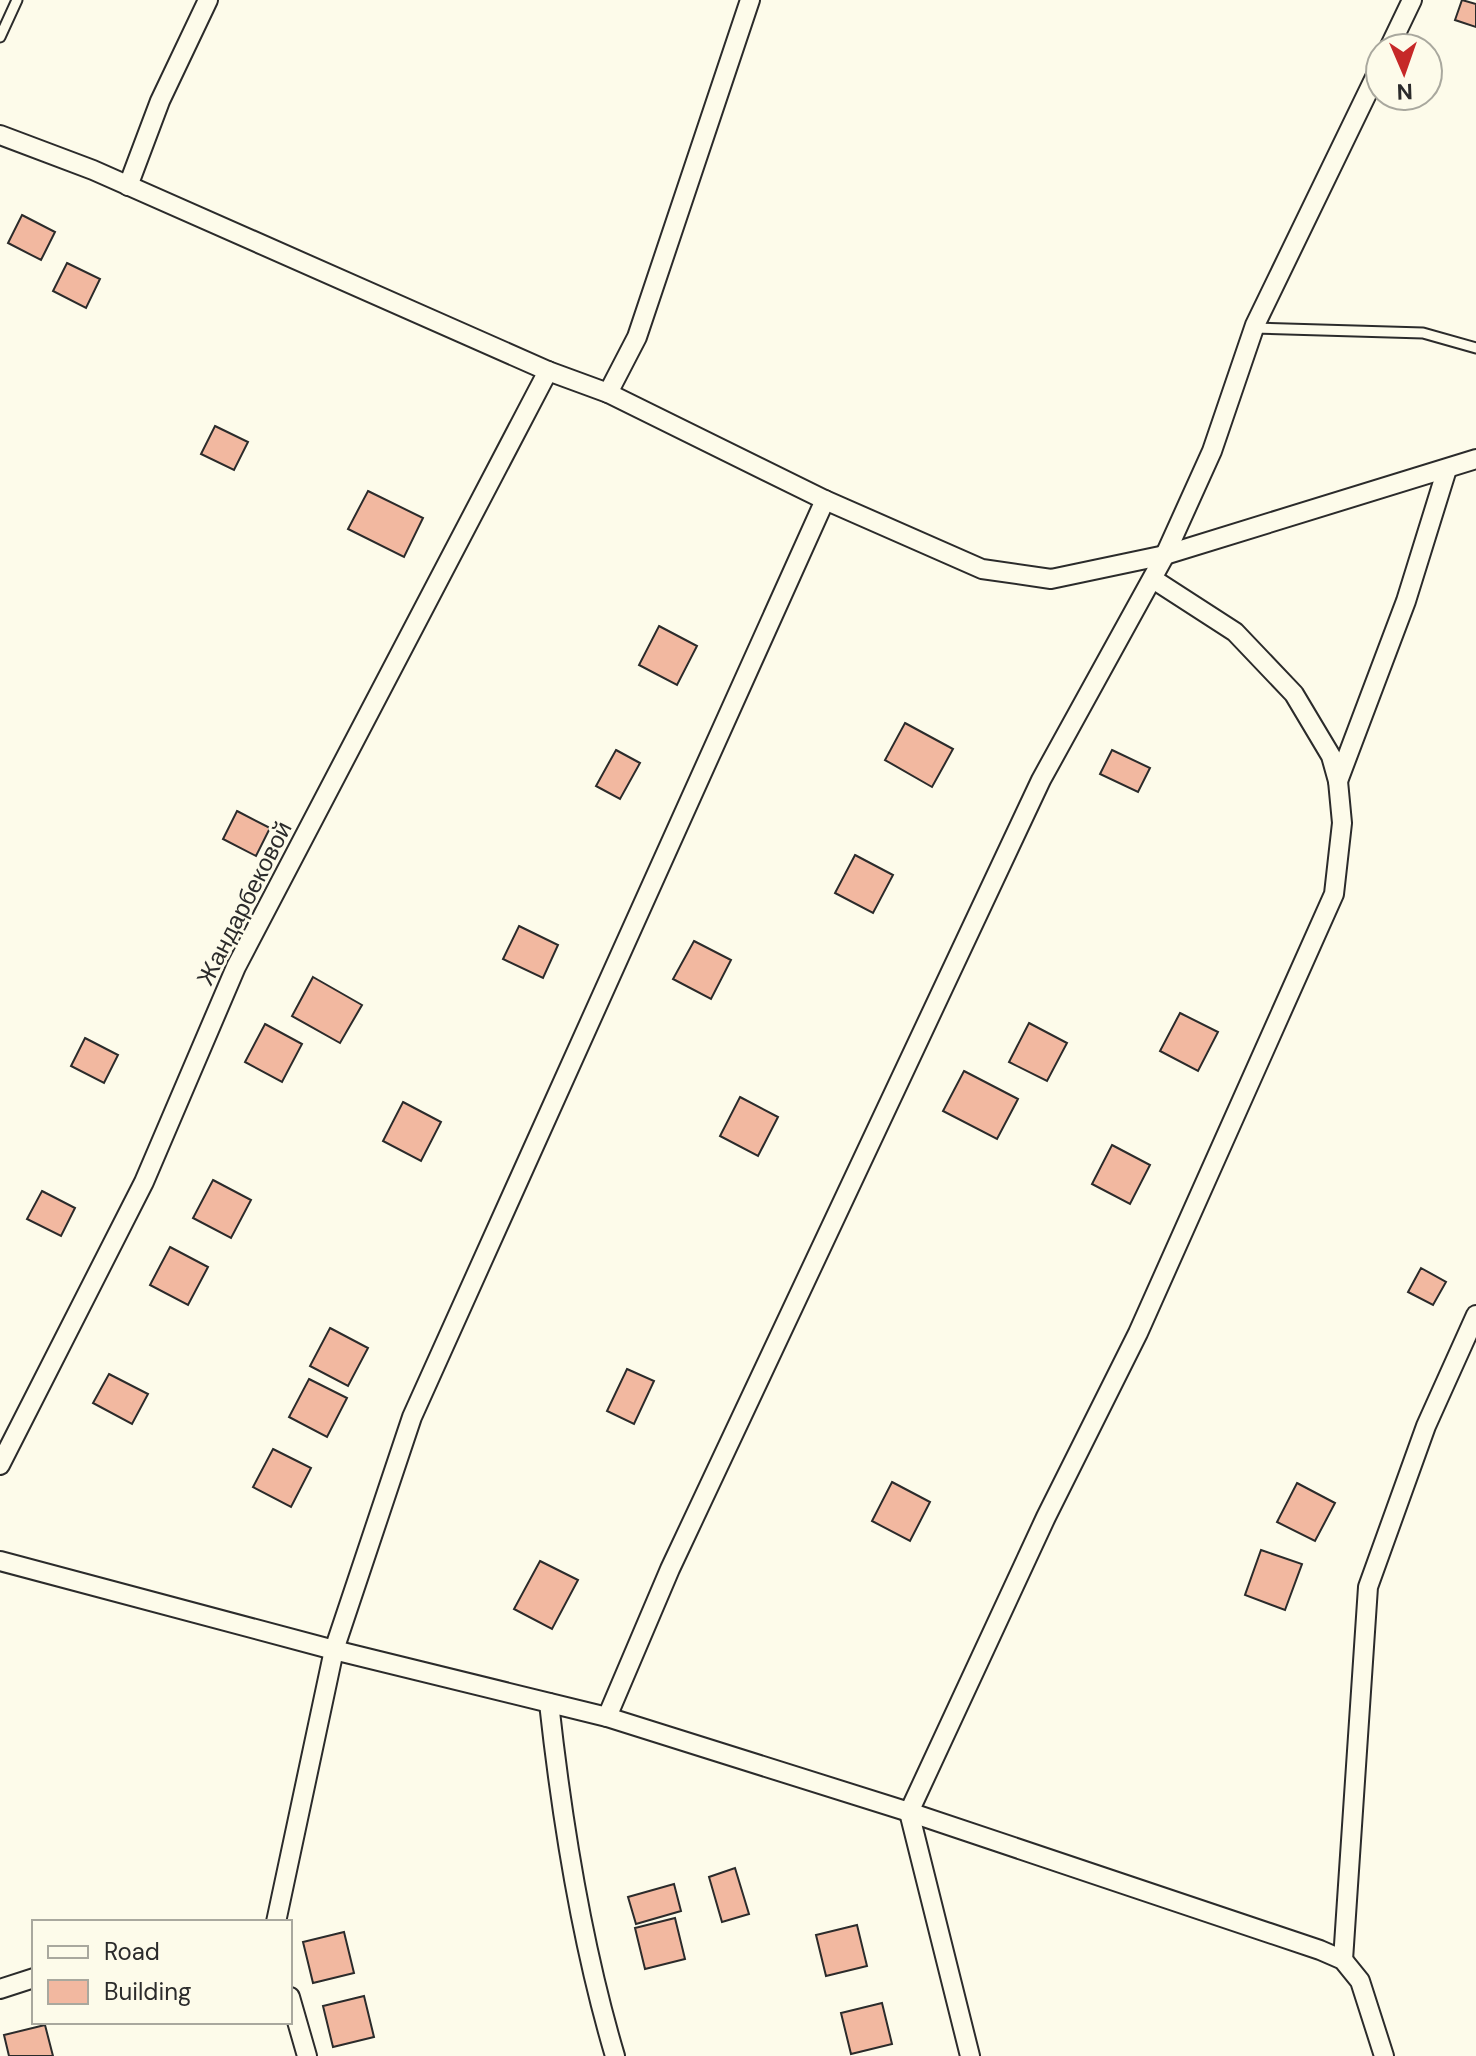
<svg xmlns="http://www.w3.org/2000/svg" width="1476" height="2056" font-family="'DM Sans',sans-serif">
<rect width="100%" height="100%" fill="#fdfbea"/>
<g fill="#f2b8a0" stroke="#2b2b2b" stroke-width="2">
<polygon points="1462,0 1476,4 1476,27 1455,20"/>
<polygon points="22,215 55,232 41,260 8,243"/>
<polygon points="67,263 100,279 86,308 53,291"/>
<polygon points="215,426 248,442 234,470 201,454"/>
<polygon points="368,491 423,518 404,557 348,529"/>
<polygon points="659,626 697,646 677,685 639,665"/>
<polygon points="905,723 953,749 932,787 885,760"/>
<polygon points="616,750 640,763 620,799 596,786"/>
<polygon points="1112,750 1150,768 1138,792 1100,774"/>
<polygon points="237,811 270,828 256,856 223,839"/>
<polygon points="855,855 893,875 873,913 835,893"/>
<polygon points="519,926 558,945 543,978 503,959"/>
<polygon points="694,941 731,960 711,999 673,979"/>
<polygon points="313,977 362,1005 340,1043 292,1016"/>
<polygon points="1180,1013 1218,1032 1198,1071 1160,1051"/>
<polygon points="1029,1023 1067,1043 1047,1081 1009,1062"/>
<polygon points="265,1024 302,1044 282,1082 245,1062"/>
<polygon points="85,1038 118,1055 104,1083 71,1066"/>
<polygon points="964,1071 1018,1099 997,1139 943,1111"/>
<polygon points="740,1097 778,1117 758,1156 720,1136"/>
<polygon points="403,1102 441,1122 421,1161 383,1141"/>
<polygon points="1112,1145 1150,1165 1130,1204 1092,1184"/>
<polygon points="213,1180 251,1200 231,1238 193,1218"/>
<polygon points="42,1191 75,1208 61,1236 27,1219"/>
<polygon points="170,1247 208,1267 188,1305 150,1285"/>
<polygon points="1421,1268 1446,1282 1433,1305 1408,1292"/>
<polygon points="330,1328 368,1348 348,1386 310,1366"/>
<polygon points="627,1369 654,1381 634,1424 607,1411"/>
<polygon points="109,1374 148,1394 132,1424 93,1403"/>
<polygon points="309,1379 347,1398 327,1437 289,1417"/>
<polygon points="273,1449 311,1468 291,1507 253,1487"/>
<polygon points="892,1482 930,1502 910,1541 872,1521"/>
<polygon points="1297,1483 1335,1503 1315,1541 1277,1522"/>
<polygon points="1261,1550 1302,1564 1285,1610 1245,1595"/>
<polygon points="540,1561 578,1580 552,1629 514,1609"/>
<polygon points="735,1868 749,1914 722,1922 709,1877"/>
<polygon points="674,1884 681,1911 636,1924 628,1897"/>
<polygon points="675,1918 685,1959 645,1969 635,1928"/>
<polygon points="857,1925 867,1966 826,1976 816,1935"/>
<polygon points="344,1932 354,1973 313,1983 303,1942"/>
<polygon points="364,1996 374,2037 333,2047 323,2006"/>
<polygon points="882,2003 892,2044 851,2054 841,2013"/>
<polygon points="45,2025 53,2056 9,2056 4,2035"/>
</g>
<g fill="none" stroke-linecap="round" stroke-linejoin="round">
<g stroke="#2b2b2b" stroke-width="13">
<g id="service">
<polyline points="0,37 17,0"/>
<polyline points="1254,328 1423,333 1476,348"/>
</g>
</g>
<g stroke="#2b2b2b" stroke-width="22">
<g id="minor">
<polyline points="1389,48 1412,0"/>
<polyline points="0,135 93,170 548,371 608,393 825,500 982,569 1051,579 1165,555 1476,459"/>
<polyline points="128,186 160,101 208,0"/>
<polyline points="608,393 637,337 750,0"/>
<polyline points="1338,781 1406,601 1447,469"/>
<polyline points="0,1465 144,1182 236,967 548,371"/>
<polyline points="0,1561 334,1650 607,1717 909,1812 1320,1950 1343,1960 1360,1981 1384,2056"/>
<path d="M549,1703C562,1821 581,1942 615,2056"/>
<polyline points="607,1717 670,1569 1041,780 1165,555 1212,451 1255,325 1380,67"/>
<polyline points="276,1922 334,1650 412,1417 825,500"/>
<polyline points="1343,1960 1368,1587 1426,1426 1476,1315"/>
<polyline points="0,1989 34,1978"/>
<polyline points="290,1997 307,2056"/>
<polyline points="970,2056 909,1812 1046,1517 1138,1333 1334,894 1342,823 1338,781 1331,756 1294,694 1235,632 1153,579"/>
</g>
</g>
<use href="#service" stroke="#fdfbea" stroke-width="9"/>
<use href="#minor" stroke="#fdfbea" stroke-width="18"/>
</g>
<g text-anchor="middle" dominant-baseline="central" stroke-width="6" stroke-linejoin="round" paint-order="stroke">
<g font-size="24" fill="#2b2b2b" stroke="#fdfbea">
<text transform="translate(244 903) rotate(-63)">Жандарбековой</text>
</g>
</g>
<rect x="32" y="1920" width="260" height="104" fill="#fdfbea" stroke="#a9a89e" stroke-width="2"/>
<rect x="48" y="1946" width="40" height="12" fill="#fdfbea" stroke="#a9a89e" stroke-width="2"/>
<text x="104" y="1960" font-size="24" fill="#2b2b2b">Road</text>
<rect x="48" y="1980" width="40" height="24" fill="#f2b8a0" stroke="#a9a89e" stroke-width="2"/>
<text x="104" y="2000" font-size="24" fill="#2b2b2b">Building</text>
<g transform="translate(1404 72) rotate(178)"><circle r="38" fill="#fdfbea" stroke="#a9a89e" stroke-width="2"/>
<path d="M0-6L14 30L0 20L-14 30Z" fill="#c62828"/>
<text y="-12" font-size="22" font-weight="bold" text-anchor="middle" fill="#2b2b2b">N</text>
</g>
</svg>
